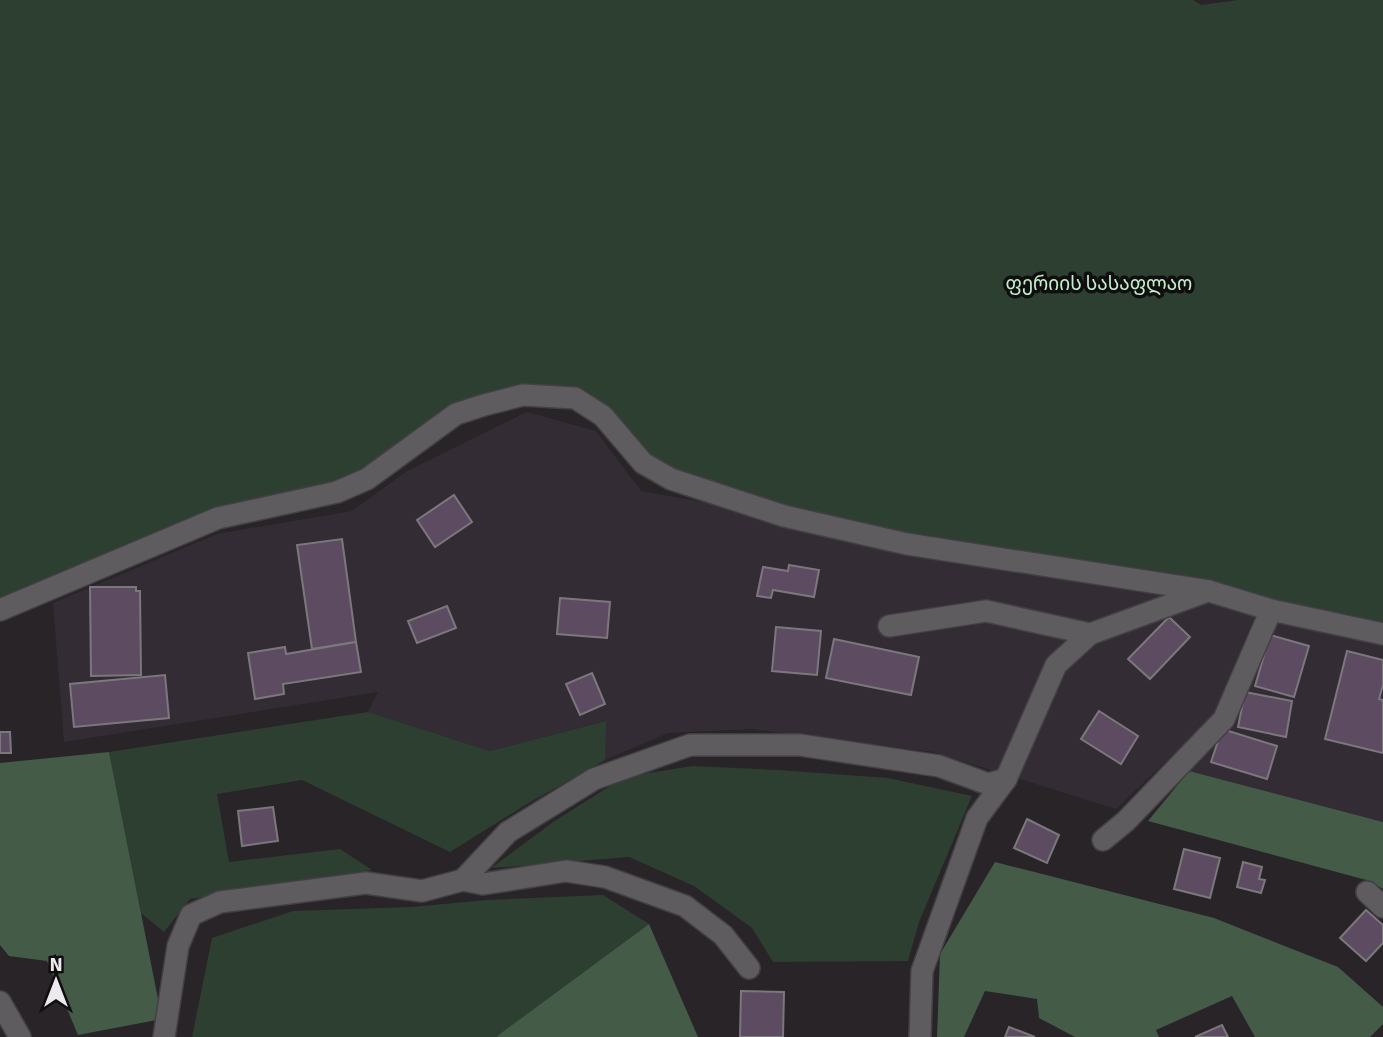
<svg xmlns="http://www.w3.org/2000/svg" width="1383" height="1037" font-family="Signika,'Noto Sans Georgian',sans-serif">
<rect width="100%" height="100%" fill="#282428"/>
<g fill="#332c34">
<polygon points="527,412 596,431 641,491 703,502 1257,611 1212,718 1116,809 933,752 752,729 668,733 605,760 605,721 490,751 368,712 378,692 64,742 53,603 217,534 352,511 407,471"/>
<polygon points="1277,616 1383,639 1383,822 1189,771 1232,718"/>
</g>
<g fill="#2d3f30">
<polygon points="0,0 1193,0 1201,5 1238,0 1383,0 1383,634 786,511 674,474 649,459 577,396 482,400 366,475 216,513 0,605"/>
<polygon points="368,712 490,751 606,721 605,760 527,804 450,852 302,780 217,794 229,862 340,849 372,870 190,899 164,932 141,913 109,752"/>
<polygon points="692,766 778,770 888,778 972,796 919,922 908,961 773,962 752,928 694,886 629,857 491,868 553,822 624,777"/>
<polygon points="603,895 649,924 497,1037 192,1037 212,938 293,911 411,907 487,900"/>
</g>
<g fill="#445b48">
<polygon points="109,752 162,1019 78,1035 47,961 9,956 0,945 0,763"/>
<polygon points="1189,771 1383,822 1383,889 1370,881 1148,821"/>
<polygon points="995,862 1214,918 1338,967 1383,1007 1383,1024 1370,1037 1255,1037 1232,996 1156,1030 1159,1037 1075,1037 1039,1018 1037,999 985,991 964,1037 937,1037 940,954"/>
<polygon points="649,924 698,1037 497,1037 500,1034"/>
</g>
<g fill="#5d4b61" stroke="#7b787c" stroke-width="2">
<polygon points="454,495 472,522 435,547 417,520"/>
<polygon points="342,539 356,642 312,649 297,545"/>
<polygon points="789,565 819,570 814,597 773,590 771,598 757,596 763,567 788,571"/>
<polygon points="90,587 136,587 136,591 140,591 141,675 91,676"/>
<polygon points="560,598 610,602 607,638 557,634"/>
<polygon points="447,606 456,628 417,643 408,621"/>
<polygon points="1169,617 1190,637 1150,679 1128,659"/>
<polygon points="776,627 821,631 817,675 772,671"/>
<polygon points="1270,635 1309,646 1294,697 1255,686"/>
<polygon points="834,639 919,657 911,695 826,678"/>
<polygon points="356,642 361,672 283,684 284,694 255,699 248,653 285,647 286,654"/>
<polygon points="1347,651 1383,660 1383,685 1379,699 1383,700 1383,753 1325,739"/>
<polygon points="592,673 605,704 580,715 566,684"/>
<polygon points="165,675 169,718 74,727 70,684"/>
<polygon points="1245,692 1292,701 1286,737 1238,727"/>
<polygon points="1099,711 1138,736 1121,764 1081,739"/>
<polygon points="1222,729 1277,746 1267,779 1211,762"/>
<polygon points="0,732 10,732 11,753 0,753"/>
<polygon points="273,807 278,841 242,846 238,811"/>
<polygon points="1027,819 1059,835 1047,863 1014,848"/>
<polygon points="1184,849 1220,858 1210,898 1174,889"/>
<polygon points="1243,862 1262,867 1259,879 1265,880 1261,893 1237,887"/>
<polygon points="1366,910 1383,925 1383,943 1366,961 1340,938"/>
<polygon points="741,991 784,992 783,1037 740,1037"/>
<polygon points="1222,1025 1228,1037 1195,1037"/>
<polygon points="1009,1027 1035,1037 1005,1037"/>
</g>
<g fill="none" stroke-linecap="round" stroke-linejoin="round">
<g stroke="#434044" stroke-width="24">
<g id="minor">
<polyline points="0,610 218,518 337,492 367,479 456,414 484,405 523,395 575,398 603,416 643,463 671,479 784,516 907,544 1209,591 1271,610 1383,634"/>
<polyline points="889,626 986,611 1090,634"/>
<polyline points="1103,840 1126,821 1224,719 1271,610"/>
<polyline points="463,880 483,884 566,871 605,877 685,906 723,935 749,968"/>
<polyline points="1367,892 1383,907"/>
<polyline points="0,1002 20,1037"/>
<polyline points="164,1037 178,946 191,915 220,902 366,883 422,891 463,880 508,832 594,779 690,745 800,745 939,766 988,784 1006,779 1056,665 1090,634 1208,591"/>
<polyline points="920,1037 922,971 977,818 1006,779"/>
</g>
</g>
<use href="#minor" stroke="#5e5c5e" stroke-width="21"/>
</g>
<g text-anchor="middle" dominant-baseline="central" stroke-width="7" stroke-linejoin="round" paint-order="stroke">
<g font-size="19" fill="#c2f1c9" stroke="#100e10">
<text x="1099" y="284">ფერიის სასაფლაო</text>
</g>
</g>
<g transform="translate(56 981)" stroke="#100e10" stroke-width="5" paint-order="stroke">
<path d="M0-5L12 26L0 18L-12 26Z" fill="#eceaed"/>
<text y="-10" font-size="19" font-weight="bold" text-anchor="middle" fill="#eceaed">N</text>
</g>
</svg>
